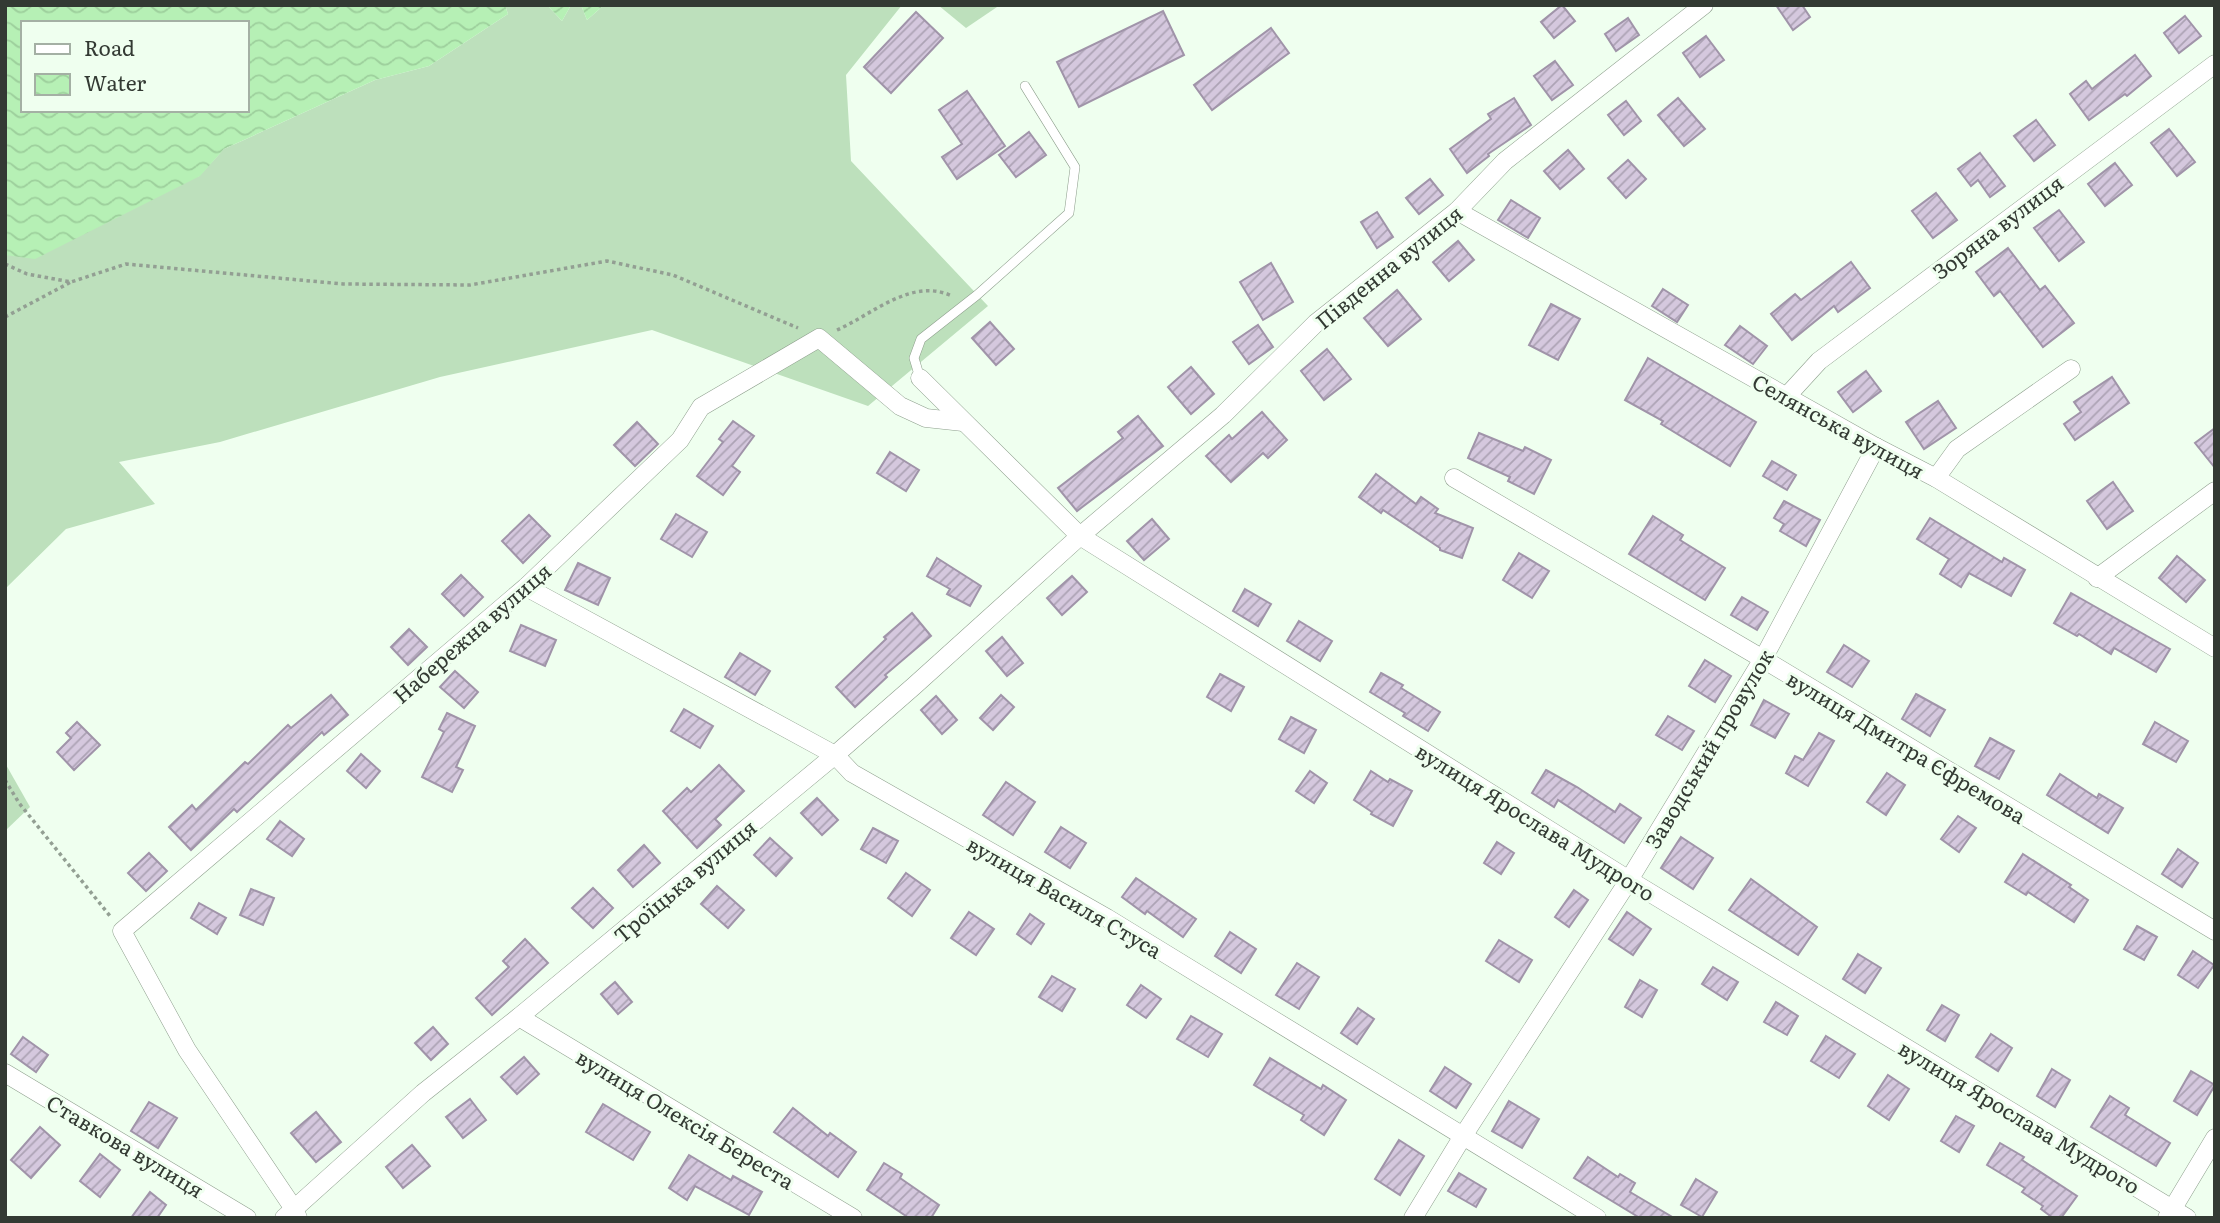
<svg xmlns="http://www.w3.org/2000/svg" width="2220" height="1223" font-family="Literata,serif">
<defs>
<pattern id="water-waves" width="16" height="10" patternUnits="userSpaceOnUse" patternTransform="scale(1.75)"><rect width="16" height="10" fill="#b6f0b5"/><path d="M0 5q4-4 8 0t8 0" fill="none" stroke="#9dcf9c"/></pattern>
<pattern id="building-hatch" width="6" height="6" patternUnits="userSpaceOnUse" patternTransform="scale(1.75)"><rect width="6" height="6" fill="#d5c8de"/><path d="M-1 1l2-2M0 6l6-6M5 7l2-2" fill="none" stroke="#ada3b5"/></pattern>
</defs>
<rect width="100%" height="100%" fill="#efffef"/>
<g fill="#bde0bc">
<polygon points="505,5 547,5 562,21 571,5 581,5 587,20 604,5 902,5 846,75 851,161 988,306 868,406 652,330 440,377 220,442 119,462 155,504 66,529 5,589 5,255 199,176 224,149 375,80 429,66 508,14"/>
<polygon points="938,5 1000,5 966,28"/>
<polygon points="5,763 30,807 5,831"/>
</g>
<g fill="url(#water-waves)" fill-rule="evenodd">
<path d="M5,5H505L508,14L429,66L375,80L224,149L200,176L35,259L5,255ZM23,23H247V110H23Z"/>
<polygon points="547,5 571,5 562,21"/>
<polygon points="581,5 604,5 587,20"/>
</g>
<g fill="url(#building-hatch)" stroke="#a094a9" stroke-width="2">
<polygon points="1562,5 1575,21 1554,38 1541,22"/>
<polygon points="1776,5 1802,5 1810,17 1793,30"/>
<polygon points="1163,11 1184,55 1079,107 1057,62"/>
<polygon points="916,12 943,38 891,93 864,67"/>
<polygon points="2185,16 2201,36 2179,53 2164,33"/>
<polygon points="1628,18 1639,35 1616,51 1605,34"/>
<polygon points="1271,28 1289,53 1212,110 1194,85"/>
<polygon points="1706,36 1724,60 1700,77 1683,53"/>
<polygon points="2135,55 2151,76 2127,96 2125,94 2089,120 2070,94 2086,81 2092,89"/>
<polygon points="1555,61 1573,85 1552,100 1534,76"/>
<polygon points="967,91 1005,146 957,179 942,157 962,144 939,110"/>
<polygon points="1514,98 1531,125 1488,154 1489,156 1467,173 1450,149 1491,119 1488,114"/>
<polygon points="1678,98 1705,129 1684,146 1658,115"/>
<polygon points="1626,101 1641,121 1624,135 1608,115"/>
<polygon points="2036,120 2055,145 2034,161 2014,136"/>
<polygon points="2169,129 2195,162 2177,176 2151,143"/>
<polygon points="1029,132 1046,155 1016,177 999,155"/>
<polygon points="1568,150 1584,169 1560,189 1544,171"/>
<polygon points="1980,153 2005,186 1990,197 1978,180 1971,186 1958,169"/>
<polygon points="1628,160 1646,179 1626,198 1608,178"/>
<polygon points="2115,163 2132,185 2105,206 2088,184"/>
<polygon points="1430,179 1443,195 1419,214 1406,198"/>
<polygon points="1936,193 1957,220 1933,238 1912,211"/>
<polygon points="1511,200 1540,218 1528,238 1498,220"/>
<polygon points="2059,210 2084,242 2059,261 2034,228"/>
<polygon points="1377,212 1393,237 1377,248 1361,222"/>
<polygon points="1458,241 1474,260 1449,281 1433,262"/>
<polygon points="2008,248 2040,290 2045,286 2074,323 2043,347 2000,291 1994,296 1976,272"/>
<polygon points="1851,262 1870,288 1838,312 1834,306 1792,340 1771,314 1795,294 1801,300"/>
<polygon points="1271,263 1293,302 1263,320 1240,282"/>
<polygon points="1663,289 1688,305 1677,322 1652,306"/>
<polygon points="1397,290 1421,319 1388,346 1364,318"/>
<polygon points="1551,304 1580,319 1558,360 1529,345"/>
<polygon points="990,322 1014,349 996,365 972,338"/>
<polygon points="1258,325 1273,347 1249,364 1233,342"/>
<polygon points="1740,326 1767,346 1753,364 1725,345"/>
<polygon points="1327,349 1351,379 1324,400 1301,371"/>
<polygon points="1648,358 1756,422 1730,466 1661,424 1663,421 1625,400"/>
<polygon points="1191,367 1214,394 1191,414 1168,387"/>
<polygon points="1866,371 1881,391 1853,412 1838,392"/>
<polygon points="2112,377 2129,403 2075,440 2064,424 2081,412 2074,402"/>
<polygon points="1938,401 1956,428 1924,449 1906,422"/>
<polygon points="1262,412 1287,440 1268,458 1263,453 1231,482 1206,456 1229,435 1232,439"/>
<polygon points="1138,416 1163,446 1077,511 1058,488 1123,438 1118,432"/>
<polygon points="733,421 754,436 732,466 740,472 723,495 697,476 723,442 719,439"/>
<polygon points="637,422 658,444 635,466 614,445"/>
<polygon points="2215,428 2215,468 2195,443"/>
<polygon points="1479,433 1523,451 1525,447 1551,460 1534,494 1508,481 1510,477 1468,458"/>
<polygon points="890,452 919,470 906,491 877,473"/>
<polygon points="1772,461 1796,475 1787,490 1763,476"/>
<polygon points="1376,474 1416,504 1421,497 1438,509 1435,513 1473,528 1462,558 1440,550 1440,548 1383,510 1381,513 1359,497"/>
<polygon points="2113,482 2133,511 2107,529 2087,501"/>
<polygon points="1784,501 1820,520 1806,546 1780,531 1784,524 1774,518"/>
<polygon points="676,514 707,532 692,557 661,539"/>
<polygon points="529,515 550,536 523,563 502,541"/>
<polygon points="1653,516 1683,535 1680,540 1725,568 1705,600 1629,554"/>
<polygon points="1930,518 2002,562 2004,558 2025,570 2011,596 1969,573 1961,587 1940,574 1949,559 1917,539"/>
<polygon points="1152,519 1169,539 1144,560 1127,541"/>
<polygon points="1519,553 1549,571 1532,598 1503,580"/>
<polygon points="2177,556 2205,580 2186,602 2159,578"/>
<polygon points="937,558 981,586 970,606 947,594 950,589 927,576"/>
<polygon points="578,563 610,578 598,605 565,590"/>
<polygon points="461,575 483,597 464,616 442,594"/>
<polygon points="1072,576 1087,592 1062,615 1047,598"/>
<polygon points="1245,589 1271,604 1258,626 1233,611"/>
<polygon points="2071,593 2170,649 2156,672 2114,648 2111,654 2079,634 2077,636 2054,623"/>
<polygon points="1742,597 1768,612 1757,630 1731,615"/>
<polygon points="912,613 931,636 885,675 887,677 855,707 836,687 886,639 884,637"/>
<polygon points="1299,621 1332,641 1320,661 1287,641"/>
<polygon points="521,625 556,640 545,666 510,651"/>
<polygon points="409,629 427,647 408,665 391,647"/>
<polygon points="1002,637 1023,663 1007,676 986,651"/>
<polygon points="1844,645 1869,661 1852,687 1827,672"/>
<polygon points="740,653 770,671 755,695 725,677"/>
<polygon points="1705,660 1731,676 1715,702 1689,686"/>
<polygon points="455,671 478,692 464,708 440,687"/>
<polygon points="1381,673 1403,685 1401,688 1440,712 1428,731 1403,716 1405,713 1370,692"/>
<polygon points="1220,674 1244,687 1231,711 1207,697"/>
<polygon points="1916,694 1945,710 1930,736 1902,719"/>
<polygon points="331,695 348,715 324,735 322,732 237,812 234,809 191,850 169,827 192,805 196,810 245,762 248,764 288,725 291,728"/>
<polygon points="1001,695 1014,707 993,730 980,718"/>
<polygon points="936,696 957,720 942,734 921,710"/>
<polygon points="1764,700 1789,714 1775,738 1751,725"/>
<polygon points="684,709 713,726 700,748 671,731"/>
<polygon points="447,713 475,726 456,767 463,770 452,792 422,777 444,732 439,729"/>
<polygon points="1668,716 1694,731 1682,750 1656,735"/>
<polygon points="1291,717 1316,730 1304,753 1279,739"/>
<polygon points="77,722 100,745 74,770 57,752 71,738 66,733"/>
<polygon points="2155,722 2188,741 2176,762 2143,744"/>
<polygon points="1819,733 1834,741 1808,786 1786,773 1795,756 1803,760"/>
<polygon points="1990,738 2014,751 1999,779 1975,766"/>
<polygon points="361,754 380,771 366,788 347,771"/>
<polygon points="719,765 744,791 715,819 721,825 697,848 663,811 687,788 691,792"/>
<polygon points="1546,770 1577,787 1615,812 1620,804 1641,818 1624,843 1558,800 1554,807 1532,793"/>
<polygon points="1310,771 1327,783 1314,803 1296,791"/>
<polygon points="1371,771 1388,782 1390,779 1412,791 1393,826 1371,814 1372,812 1354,800"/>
<polygon points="1887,773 1905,785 1886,815 1867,802"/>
<polygon points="2060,774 2097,798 2099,794 2123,808 2108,833 2047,795"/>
<polygon points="1006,782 1035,802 1013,835 983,815"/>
<polygon points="817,798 838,820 822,835 801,813"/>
<polygon points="1958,816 1976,828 1959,852 1941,839"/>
<polygon points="280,821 304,839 292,856 267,839"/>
<polygon points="1061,827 1086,843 1070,868 1045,852"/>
<polygon points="873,828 898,841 886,863 861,849"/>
<polygon points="1681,837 1713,858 1693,889 1661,868"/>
<polygon points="770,838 792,858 776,876 754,855"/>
<polygon points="1497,842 1514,853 1501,874 1484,863"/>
<polygon points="644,845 660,863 633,887 618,870"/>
<polygon points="2178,849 2198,863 2182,887 2162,874"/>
<polygon points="149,853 167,871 146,891 128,873"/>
<polygon points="2023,854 2071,885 2069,887 2088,900 2074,922 2028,892 2026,895 2005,882"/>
<polygon points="906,873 930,890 912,916 888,898"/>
<polygon points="1136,878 1196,919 1183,937 1147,911 1145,914 1122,897"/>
<polygon points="1751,879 1817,927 1798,955 1729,910"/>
<polygon points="717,886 744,910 728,928 701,904"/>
<polygon points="593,888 613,908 593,928 572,908"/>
<polygon points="251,889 274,898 263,925 240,915"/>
<polygon points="1574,890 1588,900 1569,927 1555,917"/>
<polygon points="199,903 226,918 217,934 191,918"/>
<polygon points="969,912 994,929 976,955 951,938"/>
<polygon points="1627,912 1651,929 1633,955 1609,939"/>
<polygon points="1030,914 1044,924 1031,944 1017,934"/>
<polygon points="2137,926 2157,937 2144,960 2124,949"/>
<polygon points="1230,932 1256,949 1241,973 1215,956"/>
<polygon points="525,939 548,963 492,1015 476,998 509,967 503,961"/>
<polygon points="1499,940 1532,960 1519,982 1486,961"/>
<polygon points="2193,951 2214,965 2198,988 2178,975"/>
<polygon points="1858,954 1881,968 1865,993 1843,979"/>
<polygon points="1297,963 1319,977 1299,1009 1276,995"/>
<polygon points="1713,967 1738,982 1727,1000 1702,984"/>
<polygon points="1052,976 1075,989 1062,1011 1039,997"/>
<polygon points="1640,980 1657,990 1642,1017 1625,1007"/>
<polygon points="615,982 632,1002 618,1014 601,994"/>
<polygon points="1141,985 1161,999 1146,1018 1127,1005"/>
<polygon points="1776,1002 1798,1016 1787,1035 1764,1022"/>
<polygon points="1942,1005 1959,1015 1945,1041 1927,1030"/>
<polygon points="1358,1008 1374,1019 1357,1044 1341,1033"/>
<polygon points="1191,1016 1222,1034 1208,1057 1177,1039"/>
<polygon points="433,1027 448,1044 431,1060 415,1043"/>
<polygon points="1991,1034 2012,1048 1998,1071 1976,1057"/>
<polygon points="1826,1036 1855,1054 1839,1078 1811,1061"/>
<polygon points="23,1037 48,1055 36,1072 11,1054"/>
<polygon points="524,1057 539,1074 517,1094 501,1077"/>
<polygon points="1270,1058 1321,1089 1323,1085 1346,1100 1324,1135 1301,1120 1304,1115 1254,1085"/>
<polygon points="1445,1067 1471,1084 1456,1108 1430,1091"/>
<polygon points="2052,1069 2070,1080 2055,1107 2037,1096"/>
<polygon points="2191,1071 2215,1085 2197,1115 2174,1101"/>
<polygon points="1888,1075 1909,1089 1889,1120 1868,1106"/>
<polygon points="2110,1096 2129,1108 2125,1115 2170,1143 2156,1166 2091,1127"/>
<polygon points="470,1099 486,1120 463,1138 446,1117"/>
<polygon points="1509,1101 1539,1119 1522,1148 1492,1131"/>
<polygon points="149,1102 177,1118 158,1148 131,1131"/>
<polygon points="603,1104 650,1132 633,1160 586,1132"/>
<polygon points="793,1108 828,1136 830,1133 856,1152 838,1177 774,1132"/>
<polygon points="316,1112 341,1142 316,1162 291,1133"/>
<polygon points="1956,1116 1974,1126 1959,1152 1941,1141"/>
<polygon points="40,1127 60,1145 31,1178 11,1160"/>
<polygon points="1399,1140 1424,1156 1400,1195 1375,1179"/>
<polygon points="2000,1143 2024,1157 2022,1160 2077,1196 2061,1218 2053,1218 2041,1209 2043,1206 2022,1192 2025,1188 1987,1165"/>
<polygon points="412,1145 430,1166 403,1188 386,1167"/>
<polygon points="100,1154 120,1170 100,1197 80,1181"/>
<polygon points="689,1155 731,1180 733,1176 762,1192 749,1215 695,1186 687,1200 669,1188"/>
<polygon points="1588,1157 1618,1177 1620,1174 1635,1183 1630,1192 1674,1218 1640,1218 1574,1178"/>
<polygon points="884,1163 902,1174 900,1178 939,1205 931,1218 909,1218 867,1190"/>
<polygon points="1459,1173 1486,1189 1476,1207 1448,1191"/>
<polygon points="1696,1179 1717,1192 1702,1217 1681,1205"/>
<polygon points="150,1192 166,1205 157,1218 131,1218"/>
</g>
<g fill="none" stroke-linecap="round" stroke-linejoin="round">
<g stroke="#8e9f8d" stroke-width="10">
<polyline id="lane" points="920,378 914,358 921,339 977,295 1069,213 1075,167 1025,86"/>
</g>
<g stroke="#8e9f8d" stroke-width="19">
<g id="street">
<polyline points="1457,211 1876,447 1936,478 2215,648"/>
<polyline points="920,378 1080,536 1629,880 2187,1218"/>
<polyline points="1787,396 1819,361 2215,64"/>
<polyline points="1454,478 1763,659 2215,931"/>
<polyline points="1936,478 1957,449 2071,369"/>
<polyline points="2097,578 2215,491"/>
<polyline points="526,587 835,755 852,773 1107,918 1597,1218"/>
<polyline points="519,1017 853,1218"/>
<polyline points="5,1073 247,1218"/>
<polyline points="284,1218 423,1093 519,1017 835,755 914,686 1080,536 1223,415 1316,323 1457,211 1505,161 1704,5"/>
<polyline points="298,1218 294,1209 187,1050 122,931 526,587 680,440 701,407 819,338 900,406 926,418 963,422"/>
<polyline points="1413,1218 1463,1136 1629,880 1763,659 1876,447"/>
<polyline points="2167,1218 2215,1138"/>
</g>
</g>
<g stroke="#939f93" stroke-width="3.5" stroke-dasharray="3.5 3.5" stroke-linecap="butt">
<polyline points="5,264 27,274 71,282 126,264 343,284 470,285 607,261 673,275 798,328"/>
<polyline points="5,317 71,282"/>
<path d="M837,330C873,314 912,277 952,296"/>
<polyline points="5,780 19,803 110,916"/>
</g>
<use href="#lane" stroke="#fff" stroke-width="9"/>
<use href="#street" stroke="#fff" stroke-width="18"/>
</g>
<g text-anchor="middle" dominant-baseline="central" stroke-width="6" stroke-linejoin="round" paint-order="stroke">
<g font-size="21" fill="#333a33" stroke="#efffef">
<text transform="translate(1997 226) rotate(-37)">Зоряна вулиця</text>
<text transform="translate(1388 266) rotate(-39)">Південна вулиця</text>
<text transform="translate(1839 425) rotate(29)">Селянська вулиця</text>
<text transform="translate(471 632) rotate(-41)">Набережна вулиця</text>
<text transform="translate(1907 746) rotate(31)">вулиця Дмитра Єфремова</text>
<text transform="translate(1708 748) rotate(-59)">Заводський провулок</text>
<text transform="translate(1536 821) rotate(32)">вулиця Ярослава Мудрого</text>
<text transform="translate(684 880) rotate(-40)">Троїцька вулиця</text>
<text transform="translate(1065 896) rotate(30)">вулиця Василя Стуса</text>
<text transform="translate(2020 1116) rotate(31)">вулиця Ярослава Мудрого</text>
<text transform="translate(686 1118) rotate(31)">вулиця Олексія Береста</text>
<text transform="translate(126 1145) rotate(31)">Ставкова вулиця</text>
</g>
</g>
<rect width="2220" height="1223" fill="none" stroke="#333a33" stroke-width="14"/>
<rect x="21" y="21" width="228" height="91" fill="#efffef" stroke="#a4b0a4" stroke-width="2"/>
<rect x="35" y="44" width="35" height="10" fill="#ffffff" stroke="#a4b0a4" stroke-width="2"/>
<text x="84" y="56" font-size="21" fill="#333a33">Road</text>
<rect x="35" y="74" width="35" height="21" fill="url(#water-waves)" stroke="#a4b0a4" stroke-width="2"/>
<text x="84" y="91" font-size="21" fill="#333a33">Water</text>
</svg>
